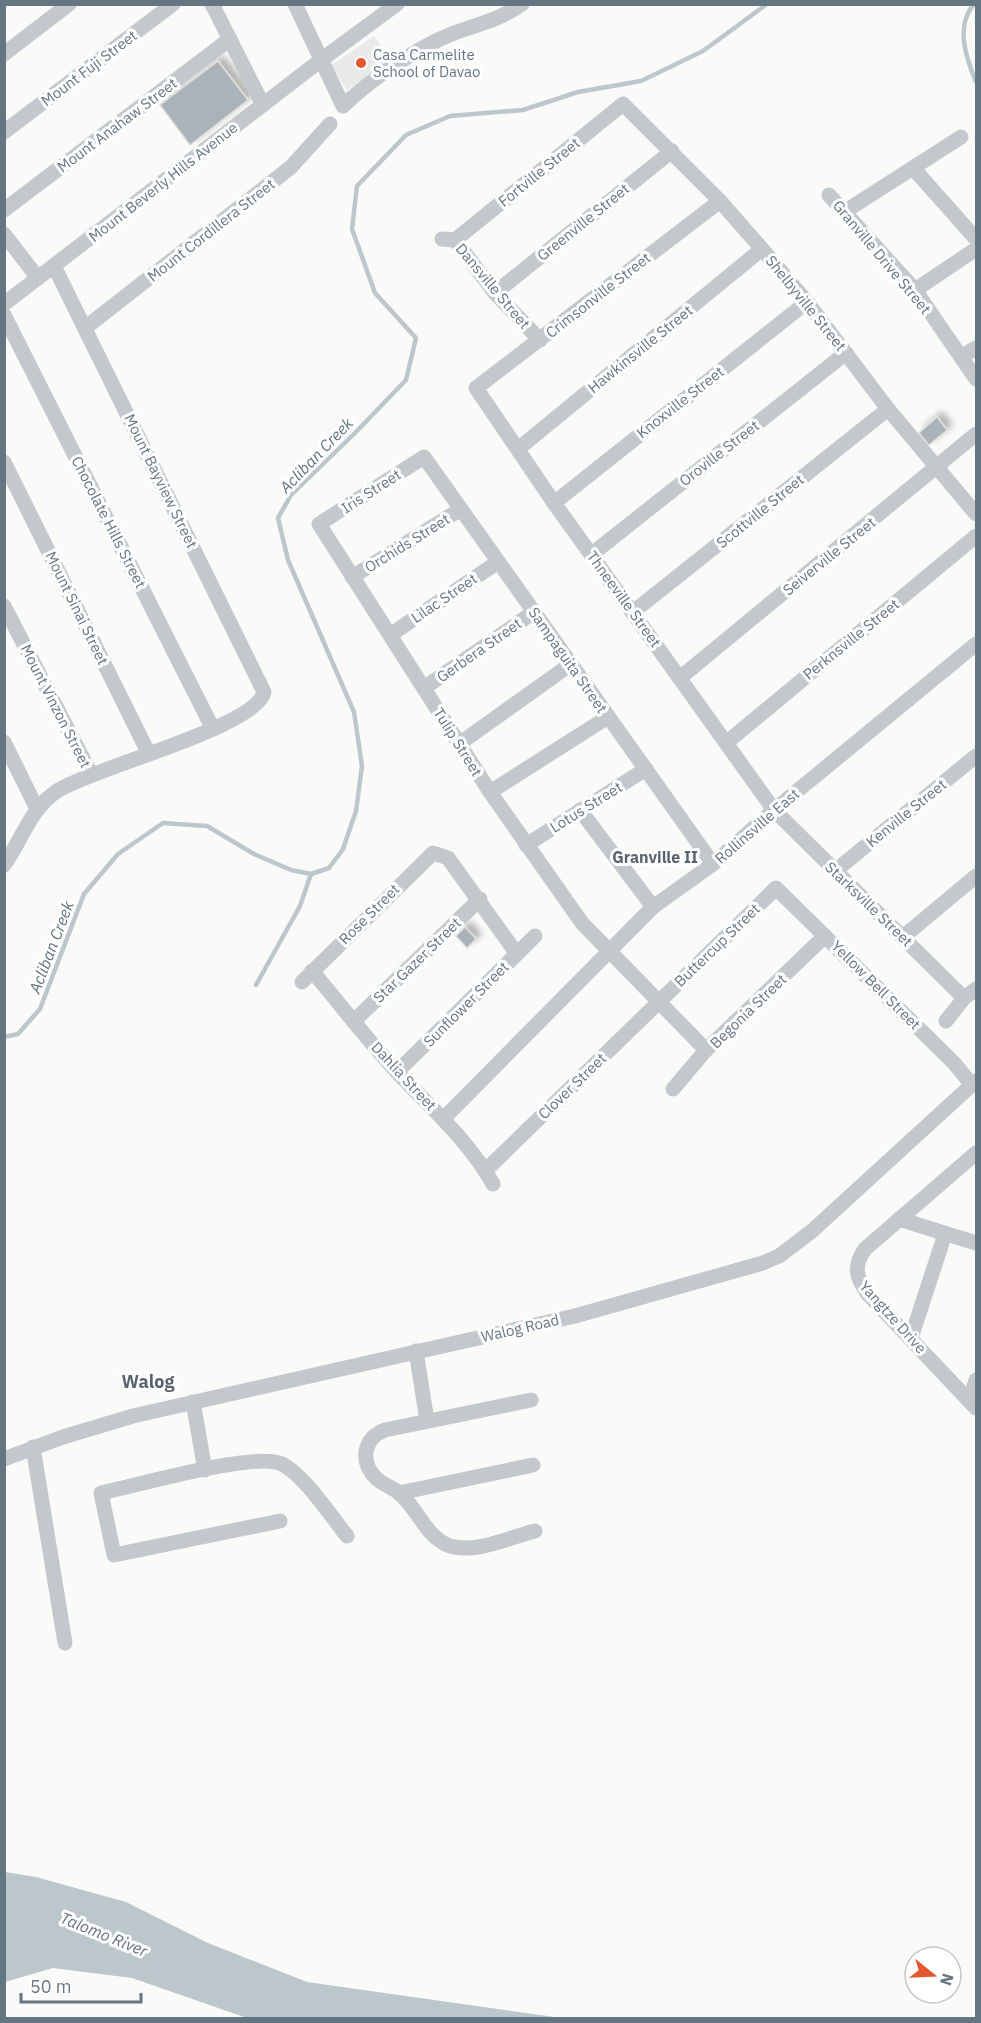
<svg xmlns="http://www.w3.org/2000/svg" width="981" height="2023" font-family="'IBM Plex Sans',sans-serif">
<defs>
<filter id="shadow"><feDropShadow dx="5.5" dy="-5.5" stdDeviation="3" flood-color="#0004"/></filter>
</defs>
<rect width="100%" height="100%" fill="#fafaf8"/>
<polygon fill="#e8e9e9" points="374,36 391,61 347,90 331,65"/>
<polygon fill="#bbc7cb" points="5,1872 36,1877 126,1902 208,1943 307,1982 562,2018 247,2018 132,1978 53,1968 5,1982"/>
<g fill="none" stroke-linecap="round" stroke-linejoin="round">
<g stroke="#bbc7cb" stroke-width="4.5">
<path d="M974,4C955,27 966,58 976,82"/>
<polyline points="256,985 300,906 311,874"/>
<polyline points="4,1037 18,1034 40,1009 84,894 118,854 163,823 207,826 254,854 291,870 311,874 329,868 343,849 356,811 362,766 354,712 288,560 278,518 291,495 355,433 406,380 416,338 375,293 352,229 357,186 406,135 450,116 523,110 578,92 641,81 703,51 767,4"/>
</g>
</g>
<g fill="#aab3b9" stroke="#dcdcda" stroke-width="1.5" filter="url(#shadow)">
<polygon points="218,61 248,100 190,145 160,105"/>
<polygon points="937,417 947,430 929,445 919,433"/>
<polygon points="465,927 476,939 467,948 456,936"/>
</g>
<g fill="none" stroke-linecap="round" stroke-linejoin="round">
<g stroke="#c3c8cc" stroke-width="15">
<polyline points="212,4 263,105"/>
<path d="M295,4L343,106C371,79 418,47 454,33C478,24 500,20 522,4"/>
<polyline points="4,54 69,4"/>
<polyline points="4,132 173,4"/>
<polyline points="913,168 976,239"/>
<polyline points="829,195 915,290 976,379"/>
<polyline points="720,201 476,388 554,503 774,810 964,998"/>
<polyline points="4,210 230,39"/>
<polyline points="844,212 961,137"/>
<polyline points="4,234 38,278"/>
<polyline points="442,239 455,240 495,293 540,340"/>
<polyline points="455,240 623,104 720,201 762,249 807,302 888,409 976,514"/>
<polyline points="915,290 976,249"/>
<polyline points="495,293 672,151"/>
<polyline points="4,304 321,60 397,4"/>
<polyline points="4,315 213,729"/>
<polyline points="85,328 291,167 330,124"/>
<polyline points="961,357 976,348"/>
<polyline points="518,449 762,249"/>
<polyline points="4,462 149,754"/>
<polyline points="554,503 807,302"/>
<polyline points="592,554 846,353"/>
<polyline points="352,577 461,509"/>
<polyline points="4,606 91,774"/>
<polyline points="633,612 888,409"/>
<polyline points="390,635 498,562"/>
<polyline points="681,677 976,434"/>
<polyline points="424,688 534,612"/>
<polyline points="4,742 37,809"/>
<polyline points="726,743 976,536"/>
<polyline points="459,744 571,664"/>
<polyline points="490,792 608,717"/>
<polyline points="580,810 653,907"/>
<polyline points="526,845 646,769"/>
<path d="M4,865C22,840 30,809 57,791C92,768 257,727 264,692L54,266"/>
<polyline points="835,871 976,756"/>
<polyline points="903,937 976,876"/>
<path d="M312,971C341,1005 368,1041 398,1073C431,1108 469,1141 493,1184"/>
<polyline points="302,982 433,853 448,858 517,954"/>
<polyline points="354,1021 480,899"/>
<polyline points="946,1021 964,998 976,989"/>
<polyline points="706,1050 582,923 490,792 319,524 424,457 713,864"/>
<polyline points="397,1072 535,936"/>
<polyline points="673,1089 706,1050 825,936"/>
<polyline points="444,1118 653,907 713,864 774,810 976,644"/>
<path d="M976,1153L865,1249C853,1266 856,1277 867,1293L976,1408"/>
<polyline points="485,1171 776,888 954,1063 972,1085"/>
<polyline points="899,1219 976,1243"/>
<polyline points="911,1338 945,1234"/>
<polyline points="416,1351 427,1421"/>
<path d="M531,1400L385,1430C364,1438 359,1461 376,1478C383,1485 392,1487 399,1493C418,1508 425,1537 450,1546C475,1554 511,1537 535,1531"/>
<polyline points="970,1400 976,1380"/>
<polyline points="193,1402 205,1470"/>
<polyline points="33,1447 65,1643"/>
<polyline points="4,1459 63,1437 133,1416 575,1316 763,1263 779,1256 812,1231 976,1081"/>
<polyline points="399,1493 533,1465"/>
<path d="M280,1521L114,1555L101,1493C135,1486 256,1451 282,1464C305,1476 330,1515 347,1536"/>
</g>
</g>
<circle fill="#e4572e" stroke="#fff" stroke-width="2" cx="361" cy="63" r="6"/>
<g text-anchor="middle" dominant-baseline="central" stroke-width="6" stroke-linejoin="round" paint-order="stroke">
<g font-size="15" fill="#657683" stroke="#fff" text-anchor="start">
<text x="373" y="54">Casa Carmelite<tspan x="373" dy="17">School of Davao</tspan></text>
</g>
<g font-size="15" fill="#657683" stroke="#fff">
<text transform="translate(89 68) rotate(-37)">Mount Fuji Street</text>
<text transform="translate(117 125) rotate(-37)">Mount Anahaw Street</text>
<text transform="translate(539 172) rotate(-39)">Fortville Street</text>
<text transform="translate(163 182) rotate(-38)">Mount Beverly Hills Avenue</text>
<text transform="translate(583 222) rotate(-39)">Greenville Street</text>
<text transform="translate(211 230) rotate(-38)">Mount Cordillera Street</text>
<text transform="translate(882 257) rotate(50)">Granville Drive Street</text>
<text transform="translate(493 286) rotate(50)">Dansville Street</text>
<text transform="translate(598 295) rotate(-38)">Crimsonville Street</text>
<text transform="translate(806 303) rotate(51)">Shelbyville Street</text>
<text transform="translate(640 349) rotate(-39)">Hawkinsville Street</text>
<text transform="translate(680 402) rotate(-38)">Knoxville Street</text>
<text transform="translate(719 453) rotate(-38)">Oroville Street</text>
<text transform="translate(161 481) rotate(64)">Mount Bayview Street</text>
<text transform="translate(371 491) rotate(-33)">Iris Street</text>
<text transform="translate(760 511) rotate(-39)">Scottville Street</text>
<text transform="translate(109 522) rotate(63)">Chocolate Hills Street</text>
<text transform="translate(407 543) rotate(-32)">Orchids Street</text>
<text transform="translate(829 556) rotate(-39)">Seiverville Street</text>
<text transform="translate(444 598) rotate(-34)">Lilac Street</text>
<text transform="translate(624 599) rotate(54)">Thneeville Street</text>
<text transform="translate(77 608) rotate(64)">Mount Sinai Street</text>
<text transform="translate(851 639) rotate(-39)">Perknsville Street</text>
<text transform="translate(479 650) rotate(-35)">Gerbera Street</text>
<text transform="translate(568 660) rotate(55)">Sampaguita Street</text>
<text transform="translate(56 706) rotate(63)">Mount Vinzon Street</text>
<text transform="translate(458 742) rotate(58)">Tulip Street</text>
<text transform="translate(586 807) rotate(-32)">Lotus Street</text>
<text transform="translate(906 813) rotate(-39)">Kenville Street</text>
<text transform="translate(757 826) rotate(-41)">Rollinsville East</text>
<text transform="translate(869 904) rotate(44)">Starksville Street</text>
<text transform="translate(369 914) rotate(-45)">Rose Street</text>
<text transform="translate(717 945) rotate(-44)">Buttercup Street</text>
<text transform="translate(417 960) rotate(-44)">Star Gazer Street</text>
<text transform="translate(876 985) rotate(45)">Yellow Bell Street</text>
<text transform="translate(466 1004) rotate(-45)">Sunflower Street</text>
<text transform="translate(748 1011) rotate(-44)">Begonia Street</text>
<text transform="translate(404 1076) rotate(47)">Dahlia Street</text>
<text transform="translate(572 1086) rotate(-44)">Clover Street</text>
<text transform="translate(893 1317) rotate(48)">Yangtze Drive</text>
<text transform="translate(520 1328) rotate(-13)">Walog Road</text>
</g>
<g font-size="16" font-style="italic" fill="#60757c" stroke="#fff">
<text transform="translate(316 455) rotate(-46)">Acliban Creek</text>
<text transform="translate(51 947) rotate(-69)">Acliban Creek</text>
<text transform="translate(104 1934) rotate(22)">Talomo River</text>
</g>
<g font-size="16" font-weight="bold" fill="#57646e" stroke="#fff">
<text x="655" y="857">Granville II</text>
</g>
<g font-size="18" font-weight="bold" fill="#57646e" stroke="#fff">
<text x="148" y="1381">Walog</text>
</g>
</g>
<rect width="981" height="2023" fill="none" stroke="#657683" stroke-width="12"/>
<g transform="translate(933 1975) rotate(108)"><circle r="28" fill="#ffffff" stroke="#c1c8cd" stroke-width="1.5"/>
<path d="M0-4.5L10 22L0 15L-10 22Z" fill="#e4572e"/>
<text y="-9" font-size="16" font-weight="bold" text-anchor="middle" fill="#657683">N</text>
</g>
<path d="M21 1993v9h120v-9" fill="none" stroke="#657683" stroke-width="3"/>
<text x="30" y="1993" font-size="18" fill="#657683" stroke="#ffffff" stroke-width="4.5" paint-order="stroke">50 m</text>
</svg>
